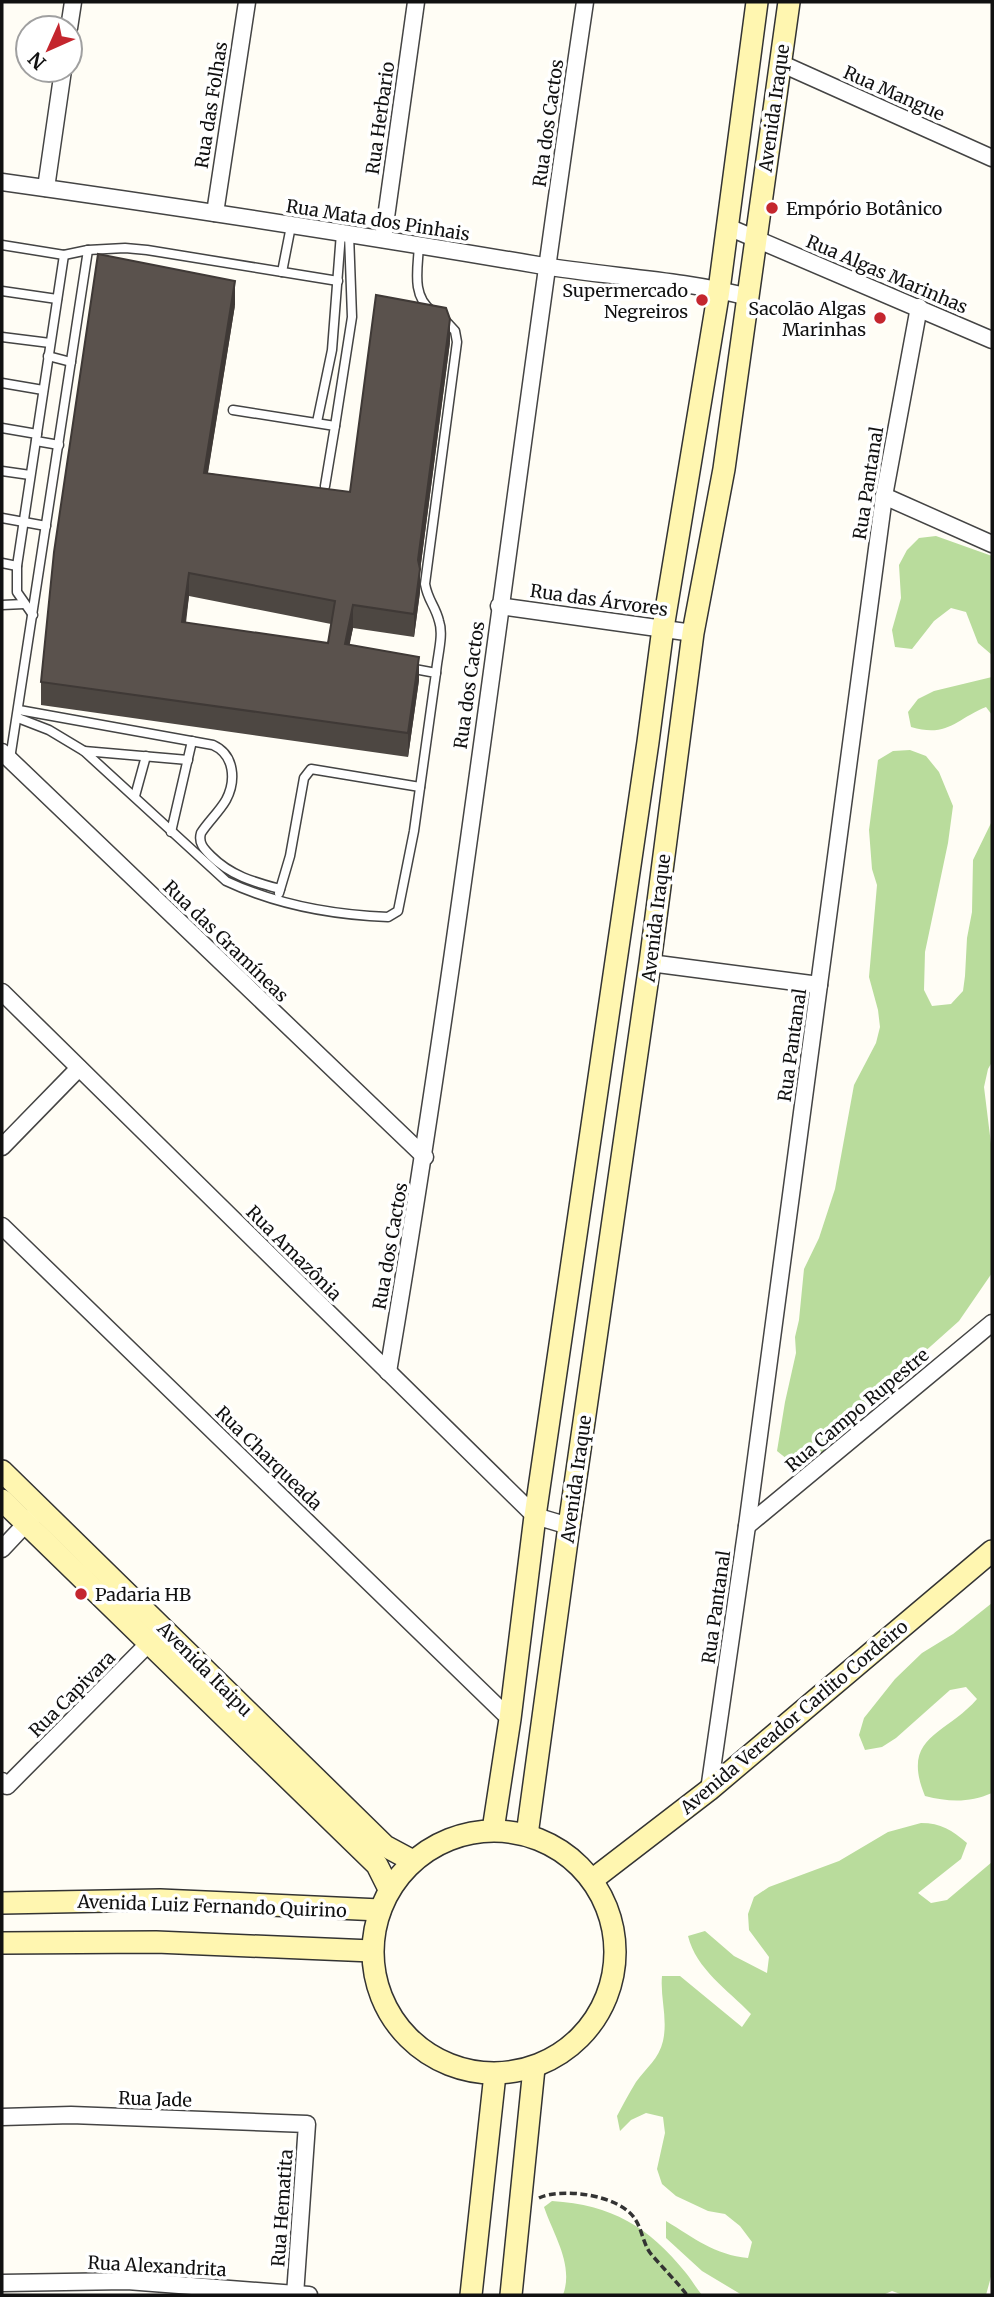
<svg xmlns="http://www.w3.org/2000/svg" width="994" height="2297" font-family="Merriweather,serif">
<rect width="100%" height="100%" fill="#fffdf5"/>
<g fill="#b9dc9c">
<polygon points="936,536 992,556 992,655 978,643 966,612 951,608 934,621 912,649 895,647 892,630 901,598 899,565 907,550 919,538"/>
<path d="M992,677V715L986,707C956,719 948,738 911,727L908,712L918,699L934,691Z"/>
<polygon points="910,750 926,756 939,772 953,806 948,843 925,952 924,990 932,1006 951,1004 963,991 965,976 967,938 972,912 973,860 992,821 992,1062 988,1069 984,1087 992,1152 992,1273 959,1321 894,1379 836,1443 809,1461 792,1463 777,1451 785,1402 796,1353 795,1337 799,1320 804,1269 819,1238 835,1189 854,1085 876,1043 880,1027 878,1010 869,977 877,885 872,869 869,830 878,760 893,751"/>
<path d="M992,1603V1793C969,1803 949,1802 925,1796C900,1736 946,1735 977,1699L966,1687L950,1690L896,1738L882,1747L865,1750L859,1735L864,1718L895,1679L922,1653L953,1634Z"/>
<path d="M921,1823C941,1823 952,1830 967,1843L961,1859L918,1893L931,1903L947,1900L992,1862V2273L986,2295H903L892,2291L883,2295H742L702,2271L666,2238V2221C694,2238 715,2255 748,2258L752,2242L740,2226L725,2214L708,2211L676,2196L662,2184L657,2169L665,2133L663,2117L646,2113L631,2120L620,2131L617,2116C623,2105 629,2093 636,2082C646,2068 659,2059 663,2041C668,2018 660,1998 662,1976H680L742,2027L751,2014C728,1990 696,1969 688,1936L705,1931L734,1956L767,1973L769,1957L749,1930L748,1914L754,1897L769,1887L839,1861L888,1832Z"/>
<path d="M552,2201C612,2205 648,2226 686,2273C692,2280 696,2288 702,2295H563C574,2265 554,2236 544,2207Z"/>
</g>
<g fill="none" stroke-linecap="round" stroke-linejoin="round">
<g stroke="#444" stroke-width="11">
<g id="lane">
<polyline points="2,245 64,255 88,250 125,248 147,250 338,281"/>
<path d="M419,245C418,268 411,296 432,311"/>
<polyline points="282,272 291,226"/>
<polyline points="2,291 57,299"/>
<polyline points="2,337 50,343"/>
<polyline points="48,356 71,362"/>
<polyline points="2,383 43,390"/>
<polyline points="233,410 335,426 325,486"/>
<polyline points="317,422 332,350 341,233"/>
<polyline points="335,426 352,317 349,234"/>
<polyline points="2,428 37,434"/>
<polyline points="36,441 59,445"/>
<polyline points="2,471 30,475"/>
<polyline points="2,518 46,526"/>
<polyline points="2,563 17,566"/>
<polyline points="2,605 24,604"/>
<polyline points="33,615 17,592 17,566 64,255"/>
<path d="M436,673C437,657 444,635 439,621C435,605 428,601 425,584L457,342L455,331L443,318"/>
<path d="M19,710L213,745C235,755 236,781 226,800C219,812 208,822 201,833C198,843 204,849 211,856C231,876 254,882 280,889"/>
<path d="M18,718L49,730L84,751L226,881C275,904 333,915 388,917L398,911L414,831L434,687L436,673L409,668"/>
<polyline points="84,751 188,760"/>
<polyline points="10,759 88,250"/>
<polyline points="135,796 146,756"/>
<polyline points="171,832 192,741"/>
<polyline points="279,893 290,856 304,778 311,769 420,787"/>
</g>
</g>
<g stroke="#444" stroke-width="19">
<g id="street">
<polyline points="69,28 73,2"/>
<polyline points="780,63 992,158"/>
<path d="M2,182C181,207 360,235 538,265C608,277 680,279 748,297"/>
<polyline points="46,188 63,70"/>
<polyline points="215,213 247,2"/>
<polyline points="728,227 992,340"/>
<polyline points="383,239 416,2"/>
<polyline points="884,496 992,544"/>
<polyline points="499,606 693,633"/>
<polyline points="2,752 425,1157"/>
<polyline points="650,963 819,985"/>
<polyline points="2,992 535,1516 569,1526"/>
<polyline points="2,1147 79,1068"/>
<polyline points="2,1226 510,1719"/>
<path d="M388,1372C465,917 517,458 585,2"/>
<polyline points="747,1526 992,1323"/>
<polyline points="2,1549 34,1515"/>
<polyline points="2,1781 7,1786 155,1637"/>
<polyline points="709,1790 747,1526 884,496 919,307"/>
<polyline points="2,2117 71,2115 307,2124 295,2295"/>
<polyline points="2,2283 127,2281 309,2295"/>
</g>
</g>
<g stroke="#333" stroke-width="24">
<g id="secondary">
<polyline points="2,1471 385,1846 413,1861"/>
<polyline points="2,1500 377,1865 389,1889"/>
<polyline points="493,1830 510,1719 535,1516 648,742 663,628 719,290 757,2"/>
<circle cx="494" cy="1952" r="121"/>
<polyline points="527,1835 569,1526 650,963 693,633 724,469 789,2"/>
<polyline points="592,1880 709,1790 992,1551"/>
<polyline points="2,1903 160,1900 380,1910"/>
<polyline points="2,1943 156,1942 372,1951"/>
<polyline points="471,2295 495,2074"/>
<polyline points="511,2295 534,2068"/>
</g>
</g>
<path stroke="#333" stroke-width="3.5" stroke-dasharray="7 3.5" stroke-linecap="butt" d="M539,2198C562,2187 620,2195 635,2219C642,2229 643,2244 651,2254C663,2268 676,2281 687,2295"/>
<use href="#lane" stroke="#fff" stroke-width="8"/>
<use href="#street" stroke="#fff" stroke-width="16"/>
<use href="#secondary" stroke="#fff6b0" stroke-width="21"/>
</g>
<path fill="#4d4742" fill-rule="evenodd" d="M235,305L208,473L350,492L450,342L420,571V592L414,637L353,628L349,645L419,680L408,757L41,705V682ZM189,596L331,624L328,643L186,623Z"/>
<g fill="#3f3936">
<polygon points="235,281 235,305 204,496 204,473"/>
<polygon points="450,319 450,342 420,571 420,592 414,637 414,614 418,560"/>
<polygon points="189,573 189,596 182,645 182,622"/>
<polygon points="353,605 353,628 345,668 345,644"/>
<polygon points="419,657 419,680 408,757 408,733"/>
</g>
<path fill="#5a524d" stroke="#3f3936" stroke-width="2" fill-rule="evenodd" d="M98,254L235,281L204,473L350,492L376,295L446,308L450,319L418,560L420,569L414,614L353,605L345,644L419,657L408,733L41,682L54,552ZM189,573L335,601L328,643L182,622Z"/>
<g fill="#c4262e" stroke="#fff" stroke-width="2.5">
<circle cx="772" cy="208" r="7"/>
<circle cx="702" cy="300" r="7"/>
<circle cx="880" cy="318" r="7"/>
<circle cx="81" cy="1594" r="7"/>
</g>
<g text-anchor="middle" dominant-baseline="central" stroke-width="7" stroke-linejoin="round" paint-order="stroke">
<g font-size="18" fill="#111" stroke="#fff">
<text transform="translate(894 93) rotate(24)">Rua Mangue</text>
<text transform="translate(211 105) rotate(-81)">Rua das Folhas</text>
<text transform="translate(774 108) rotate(-82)">Avenida Iraque</text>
<text transform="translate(380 118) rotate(-82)">Rua Herbario</text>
<text transform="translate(548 123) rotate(-82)">Rua dos Cactos</text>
<text transform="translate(378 220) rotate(9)">Rua Mata dos Pinhais</text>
<text transform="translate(887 274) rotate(23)">Rua Algas Marinhas</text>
<text transform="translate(868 483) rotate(-81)">Rua Pantanal</text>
<text transform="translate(599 600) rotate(8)">Rua das Árvores</text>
<text transform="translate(469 685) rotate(-82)">Rua dos Cactos</text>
<text transform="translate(656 918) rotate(-83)">Avenida Iraque</text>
<text transform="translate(226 941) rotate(44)">Rua das Gramíneas</text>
<text transform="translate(792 1045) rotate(-82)">Rua Pantanal</text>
<text transform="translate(390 1246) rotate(-80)">Rua dos Cactos</text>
<text transform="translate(294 1253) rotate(45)">Rua Amazônia</text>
<text transform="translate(857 1410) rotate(-40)">Rua Campo Rupestre</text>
<text transform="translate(269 1458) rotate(44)">Rua Charqueada</text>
<text transform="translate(576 1479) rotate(-82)">Avenida Iraque</text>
<text transform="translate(716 1607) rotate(-82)">Rua Pantanal</text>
<text transform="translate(205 1669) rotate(45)">Avenida Itaipu</text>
<text transform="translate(72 1694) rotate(-45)">Rua Capivara</text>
<text transform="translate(794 1717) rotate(-40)">Avenida Vereador Carlito Cordeiro</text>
<text transform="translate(212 1906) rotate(2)">Avenida Luiz Fernando Quirino</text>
<text transform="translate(155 2099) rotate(2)">Rua Jade</text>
<text transform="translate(282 2208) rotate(-86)">Rua Hematita</text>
<text transform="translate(157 2266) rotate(3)">Rua Alexandrita</text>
</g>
<g font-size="18" fill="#111" stroke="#fff" text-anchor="start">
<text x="786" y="208">Empório Botânico</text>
<text x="688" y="290" text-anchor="end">Supermercado<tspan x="688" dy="21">Negreiros</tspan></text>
<text x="866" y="308" text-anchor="end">Sacolão Algas<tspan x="866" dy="21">Marinhas</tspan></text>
<text x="95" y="1594">Padaria HB</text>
</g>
</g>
<rect width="994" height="2297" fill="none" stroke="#111111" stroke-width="7"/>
<g transform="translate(49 49) rotate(225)"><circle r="33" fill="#ffffff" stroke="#a0a0a0" stroke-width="2"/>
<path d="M0-5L12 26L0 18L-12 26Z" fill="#c4262e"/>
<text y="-10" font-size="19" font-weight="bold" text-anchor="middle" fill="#111111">N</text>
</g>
</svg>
